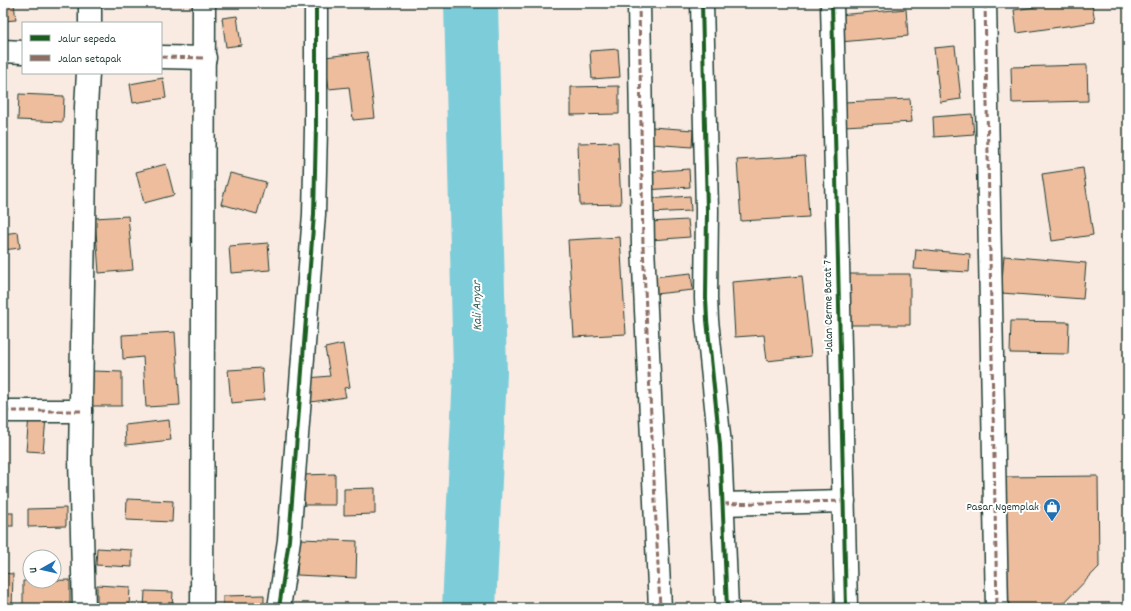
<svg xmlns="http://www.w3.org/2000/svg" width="1131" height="611" font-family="Dekko,sans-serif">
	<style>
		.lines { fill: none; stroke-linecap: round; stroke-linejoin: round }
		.river { stroke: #7dccd9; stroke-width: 54 }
		.building { fill: #edbd9d; stroke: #1f3d34 }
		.minor-casing { stroke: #1f3d34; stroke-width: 25 }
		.minor { stroke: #fff; stroke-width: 22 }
		.quiet { stroke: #8d6e63; stroke-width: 3; stroke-dasharray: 6 3; stroke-linecap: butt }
		.cycleway-casing { stroke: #fff; stroke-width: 6 }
		.cycleway { stroke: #1b5e20; stroke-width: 4 }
		.labels { text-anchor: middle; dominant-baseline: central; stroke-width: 4; stroke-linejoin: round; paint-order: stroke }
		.street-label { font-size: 12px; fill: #1f3d34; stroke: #fff }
		.poi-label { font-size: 12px; fill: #1f3d34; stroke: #fff; text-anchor: end }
		.water-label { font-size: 13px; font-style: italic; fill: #36615d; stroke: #fff }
	</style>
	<rect width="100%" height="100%" fill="#faebe2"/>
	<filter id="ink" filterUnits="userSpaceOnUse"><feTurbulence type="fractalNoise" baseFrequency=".025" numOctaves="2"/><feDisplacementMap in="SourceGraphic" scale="8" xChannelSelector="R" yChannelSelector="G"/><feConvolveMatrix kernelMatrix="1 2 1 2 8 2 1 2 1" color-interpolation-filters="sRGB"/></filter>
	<g filter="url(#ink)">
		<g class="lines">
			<polyline class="river" points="469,608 480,373 471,3"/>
		</g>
		<g class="building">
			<polygon points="3,3 14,3 16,20 3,21"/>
			<polygon points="1064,3 1092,3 1095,22 1017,33 1014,10"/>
			<polygon points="906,9 908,36 840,42 838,15"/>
			<polygon points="237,16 241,45 226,47 222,18"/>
			<polygon points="955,46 961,99 940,102 934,48"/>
			<polygon points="618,49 620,77 592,79 590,51"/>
			<polygon points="367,52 375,118 353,120 349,87 329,89 325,57"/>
			<polygon points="1087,65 1088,101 1012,103 1011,67"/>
			<polygon points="163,78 166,98 133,103 130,84"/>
			<polygon points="619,86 619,114 571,115 571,87"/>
			<polygon points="19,94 64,96 63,122 18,120"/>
			<polygon points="910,99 912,122 845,126 844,102"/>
			<polygon points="972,114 974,134 934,137 933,117"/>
			<polygon points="652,127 693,130 692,147 651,144"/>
			<polygon points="618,142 621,204 580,205 578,143"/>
			<polygon points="805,156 809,217 741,221 737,160"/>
			<polygon points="166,164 174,195 144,203 136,172"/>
			<polygon points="1083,168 1093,235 1052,241 1042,174"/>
			<polygon points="689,169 690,187 646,190 644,172"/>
			<polygon points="230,173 266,182 257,214 221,204"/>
			<polygon points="690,196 691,211 648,213 647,199"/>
			<polygon points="128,216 133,270 99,273 95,218"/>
			<polygon points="688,220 690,237 651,240 649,222"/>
			<polygon points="18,232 20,248 3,250 3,234"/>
			<polygon points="620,237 626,334 574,337 568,240"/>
			<polygon points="268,243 270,270 231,273 229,246"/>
			<polygon points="916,249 970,254 969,272 914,269"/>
			<polygon points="1004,256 1086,263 1083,299 1001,293"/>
			<polygon points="691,273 693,290 655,294 653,277"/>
			<polygon points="840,274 910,274 910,325 841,325"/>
			<polygon points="802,276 811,356 767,361 764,335 735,337 732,282"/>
			<polygon points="1011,321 1069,322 1068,354 1010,353"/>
			<polygon points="175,332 180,405 146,407 143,357 123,359 122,335"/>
			<polygon points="343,344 350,387 344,388 346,397 311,402 308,378 330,376 325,348"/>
			<polygon points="262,368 264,400 231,403 228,370"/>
			<polygon points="93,371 122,372 122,406 92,406"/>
			<polygon points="29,416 46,418 43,452 26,451"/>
			<polygon points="169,420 171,440 126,445 125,425"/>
			<polygon points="335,474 335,505 304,505 303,475"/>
			<polygon points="1098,476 1099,567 1059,608 1006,608 1004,477"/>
			<polygon points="375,488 375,514 344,515 344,489"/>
			<polygon points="127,499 173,501 172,522 126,520"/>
			<polygon points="66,508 66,526 28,527 28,509"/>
			<rect x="3" y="513" width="10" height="13"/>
			<polygon points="299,539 357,541 356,578 297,575"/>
			<polygon points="97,548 132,550 132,567 96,565"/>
			<polygon points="3,573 13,574 12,608 3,608"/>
			<polygon points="70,580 70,608 23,608 23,581"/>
			<polygon points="97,585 130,587 129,608 97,608"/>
			<polygon points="145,591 173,592 172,608 144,608"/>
			<polygon points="264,595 264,608 223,608 223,596"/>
			<polygon points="648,605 648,608 591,608 591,607"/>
			<polygon points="336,606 336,608 308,608 308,607"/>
		</g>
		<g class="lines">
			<defs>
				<g id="minor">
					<polyline points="639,3 643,246 660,608"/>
					<polyline points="702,3 707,210 706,298 707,320 720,445 727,608"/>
					<polyline points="832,3 846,608"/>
					<polyline points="985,3 997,608"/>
					<polyline points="90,23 90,3"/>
					<polyline points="3,51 23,52"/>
					<polyline points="161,57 205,58"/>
					<polyline points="3,411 81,411"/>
					<polyline points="723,504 844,501"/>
					<polyline points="84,608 80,459 86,107 88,73"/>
					<polyline points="202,608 204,3"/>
					<polyline points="279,608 289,540 314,214 316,128 316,3"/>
				</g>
			</defs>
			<use href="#minor" class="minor-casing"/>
			<use href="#minor" class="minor"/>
			<g class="quiet">
				<polyline points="639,3 643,246 660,608"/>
				<polyline points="985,3 997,608"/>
				<polyline points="161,57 205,58"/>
				<polyline points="3,411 81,411"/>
				<polyline points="723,504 844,501"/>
			</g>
			<defs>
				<g id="cycleway">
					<polyline points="702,3 707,210 706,298 707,320 720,445 727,608"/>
					<polyline points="832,3 846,608"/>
					<polyline points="279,608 289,540 314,214 316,128 316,3"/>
				</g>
			</defs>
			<use href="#cycleway" class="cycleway-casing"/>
			<use href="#cycleway" class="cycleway"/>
		</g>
	</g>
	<defs>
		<symbol id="shop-pin" viewBox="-11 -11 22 30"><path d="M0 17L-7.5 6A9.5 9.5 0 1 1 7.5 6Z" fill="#1f6fb2" stroke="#fff"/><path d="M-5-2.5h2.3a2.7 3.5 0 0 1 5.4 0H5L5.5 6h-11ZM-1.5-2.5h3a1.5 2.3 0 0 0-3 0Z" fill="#fff"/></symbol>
	</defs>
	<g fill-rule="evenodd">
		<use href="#shop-pin" x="1042" y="497" width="20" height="27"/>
	</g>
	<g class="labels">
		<g class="street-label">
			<text transform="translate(829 306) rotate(-91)">Jalan Cerme Barat 7</text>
		</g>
		<g class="poi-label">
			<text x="1039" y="507">Pasar Ngemplak</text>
		</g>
		<g class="water-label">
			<text transform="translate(478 306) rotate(-91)">Kali Anyar</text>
		</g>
	</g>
	<rect width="1131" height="611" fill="none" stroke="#fff" stroke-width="16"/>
	<rect x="8" y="8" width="1115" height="595" fill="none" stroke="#1f3d34" stroke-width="1.5" filter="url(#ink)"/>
	<rect x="22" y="22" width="140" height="52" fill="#ffffff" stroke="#a5b1ae"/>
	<rect x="30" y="35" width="20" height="6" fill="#1b5e20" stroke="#a5b1ae"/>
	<text x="58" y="42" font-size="12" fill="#1f3d34">Jalur sepeda</text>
	<rect x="30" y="55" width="20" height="6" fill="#8d6e63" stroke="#a5b1ae"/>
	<text x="58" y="62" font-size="12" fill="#1f3d34">Jalan setapak</text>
	<g transform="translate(42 569) rotate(262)"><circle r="19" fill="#ffffff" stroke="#a5b1ae"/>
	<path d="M0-3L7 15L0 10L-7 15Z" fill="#1f6fb2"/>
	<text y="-6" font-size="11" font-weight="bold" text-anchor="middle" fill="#1f3d34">U</text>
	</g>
</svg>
